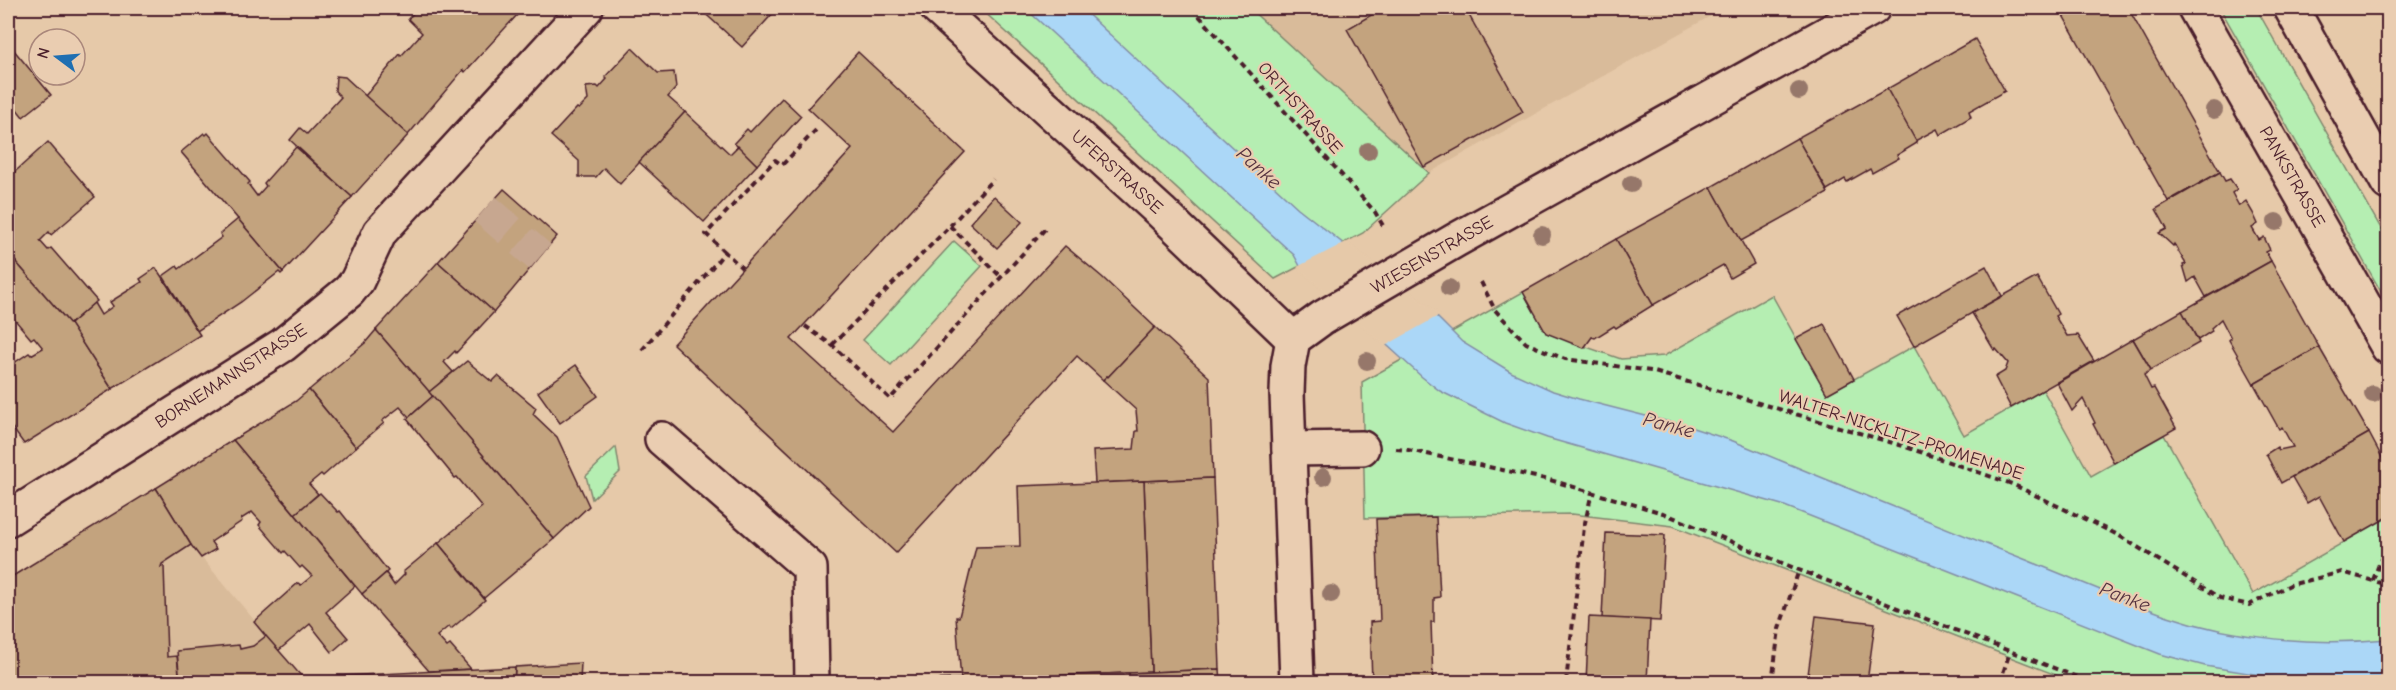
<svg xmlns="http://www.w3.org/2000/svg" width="2396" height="690" font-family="'Comic Neue',sans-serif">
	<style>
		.built { fill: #d9bb9a }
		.green { fill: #b5eeb2; stroke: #80866e; stroke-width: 1.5 }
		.water { fill: #abd7f7; stroke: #848da5; stroke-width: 1.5 }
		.pier { fill: #e6c9a9 }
		.building { fill: #c3a37e; stroke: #4a1f2b; stroke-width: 1.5 }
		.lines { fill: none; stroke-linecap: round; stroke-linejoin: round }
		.minor-tunnel { stroke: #c7a790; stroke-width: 33; stroke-dasharray: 33 16; stroke-linecap: butt }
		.minor-casing { stroke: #4a1f2b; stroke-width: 38 }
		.major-casing { stroke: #4a1f2b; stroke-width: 38 }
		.path { stroke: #4a1f2b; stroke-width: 4; stroke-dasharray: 6 4.5; stroke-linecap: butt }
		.minor { stroke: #eacdb1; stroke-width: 33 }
		.major { stroke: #eacdb1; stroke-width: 33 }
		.tree { fill: #96776b }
		.labels { text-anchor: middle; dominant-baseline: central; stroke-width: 4.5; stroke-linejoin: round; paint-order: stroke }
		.street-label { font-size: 18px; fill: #4a1f2b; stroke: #eacdb1 }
		.water-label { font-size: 20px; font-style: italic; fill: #54313f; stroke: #eacdb1 }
	</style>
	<rect width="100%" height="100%" fill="#e6c9a9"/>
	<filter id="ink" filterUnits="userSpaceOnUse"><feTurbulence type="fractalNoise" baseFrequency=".0167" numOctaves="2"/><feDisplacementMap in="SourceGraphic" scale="12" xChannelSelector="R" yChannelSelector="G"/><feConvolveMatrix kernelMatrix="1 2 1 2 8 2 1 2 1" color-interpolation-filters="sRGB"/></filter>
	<g filter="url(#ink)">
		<g class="built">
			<polygon points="1249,8 1725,8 1429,173"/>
			<polygon points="156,488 191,545 303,678 581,663 580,682 8,682 8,579"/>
		</g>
		<g class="green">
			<polygon points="980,8 1249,8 1429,173 1363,233 1275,279"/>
			<polygon points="2220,8 2256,8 2388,241 2388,304"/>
			<polygon points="954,241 982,266 891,365 863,340"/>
			<polygon points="1523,292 1546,333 1621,359 1664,356 1772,295 1827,394 1914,346 1964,435 2043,390 2091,476 2164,435 2253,594 2388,517 2388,682 2074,682 1673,526 1572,514 1365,518 1362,382"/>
			<polygon points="616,447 620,472 592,499 586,476"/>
		</g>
		<path class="water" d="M1025 8H1081L1298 208 1437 317 1462 342 1511 372 1553 391 1579 399 1693 428 1733 441C1830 481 1927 521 2024 559 2072 578 2120 599 2168 616 2238 640 2316 646 2388 639V682L2296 681 2205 666 2160 654 1782 505 1547 438 1505 423 1440 391 1422 377 1300 266 1294 255Z"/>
		<polygon class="pier" points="1346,242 1440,315 1385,346 1297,267"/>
		<g class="building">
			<polygon points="418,8 508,8 517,15 465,72 463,70 408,135 365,96 400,54 401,56 422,33 408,19"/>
			<polygon points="508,8 523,8 517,15"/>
			<polygon points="699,8 778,8 742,47"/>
			<polygon points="1379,8 1465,8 1523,112 1424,167 1347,29 1380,10"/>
			<polygon points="2064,8 2128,8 2220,172 2168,201 2060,10"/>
			<polygon points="1975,39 2005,91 1969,111 1971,117 1940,135 1937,129 1915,141 1887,89"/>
			<polygon points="8,43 51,95 23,117 8,98 10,95 8,93"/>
			<polygon points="632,48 658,73 674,72 676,88 668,97 685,112 620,184 604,168 596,177 579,177 579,161 551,136 577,108 579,109 588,100 586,87 597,86 599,88 607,79 605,77"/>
			<polygon points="858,52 965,152 791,339 893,432 1065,246 1102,277 1155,327 1108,377 1107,376 1103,380 1077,356 896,553 673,344 852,149 808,108"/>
			<polygon points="336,76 345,77 408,135 352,197 290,140 300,128 307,134 341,97 335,91"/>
			<polygon points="1887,89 1917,143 1897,155 1899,158 1872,173 1870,169 1847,182 1845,179 1827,190 1797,138"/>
			<polygon points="782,98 801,116 757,165 734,143 747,129 750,132"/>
			<polygon points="685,112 730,154 738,146 757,165 704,222 639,162"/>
			<polygon points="204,133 206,135 208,133 250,182 248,184 257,196 266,186 264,183 296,147 352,197 283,272 181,152"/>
			<polygon points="1797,138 1828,193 1741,241 1711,187"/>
			<polygon points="48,142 95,197 51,235 49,232 40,241 48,250 51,248 97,301 70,324 8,253 8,178"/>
			<polygon points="2220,172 2225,181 2230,179 2237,189 2232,193 2239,206 2246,201 2253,213 2258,224 2252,228 2259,240 2264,237 2270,250 2266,252 2271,261 2206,297 2195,277 2188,282 2183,265 2186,264 2174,244 2173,246 2159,233 2167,229 2156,209"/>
			<polygon points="1711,187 1754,264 1730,278 1723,265 1653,305 1616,239"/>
			<polygon points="504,189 557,236 494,312 438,262"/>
			<polygon points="994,196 1022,222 997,248 970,223"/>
			<polygon points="238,219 283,272 281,274 279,272 241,302 197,331 163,276 177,266 179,269 222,237 220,234"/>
			<polygon points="1616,239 1653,305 1616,328 1614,326 1595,338 1592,337 1584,348 1546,333 1523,292"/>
			<polygon points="8,253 71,325 112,389 24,444 8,422 8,367 29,353 31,355 43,348 34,337 31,339 10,314 13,312 8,305"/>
			<polygon points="2271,261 2319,347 2254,384 2229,340 2231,338 2221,319 2211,328 2212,331 2198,340 2182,311"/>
			<polygon points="438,262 494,312 456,353 455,351 444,362 453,372 429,392 376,330"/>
			<polygon points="1986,266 2002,296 1914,346 1897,316"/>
			<polygon points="156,268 200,335 112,389 70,324 94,303 101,315 113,306 110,302 142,282 140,279"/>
			<polygon points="2037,277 2058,314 2055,316 2067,336 2078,335 2094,361 2011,408 1995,377 2005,371 2008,363 1996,349 1994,350 1972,313"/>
			<polygon points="2182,311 2199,343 2151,370 2133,339"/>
			<polygon points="1824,324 1854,379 1827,394 1796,339"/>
			<polygon points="1155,327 1209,377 1213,478 1095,483 1093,451 1134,449 1136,431 1138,431 1136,410 1103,380 1107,376 1108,377"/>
			<polygon points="376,330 433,396 409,417 400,407 382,421 384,423 356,447 309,390 365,343"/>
			<polygon points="2133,339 2151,370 2144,375 2151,389 2154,388 2176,428 2114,463 2093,424 2095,423 2083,399 2072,411 2057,383"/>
			<polygon points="2319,347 2369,433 2281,483 2266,454 2277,447 2279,450 2293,447 2282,427 2279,429 2254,384"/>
			<polygon points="467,361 492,382 498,376 536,408 533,414 557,437 589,506 554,539 429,392"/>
			<polygon points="576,365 598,396 560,423 538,392"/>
			<polygon points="309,390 356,447 323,476 321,474 309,484 318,494 295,514 233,440 296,401"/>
			<polygon points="433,396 554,539 484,598 438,543 482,507 457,477 455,478 407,419"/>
			<polygon points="2369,433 2388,469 2388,517 2344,542 2319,496 2307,503 2292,477"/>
			<polygon points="233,440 355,586 326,612 348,638 332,652 310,624 278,651 254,622 298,583 301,585 312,576 302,566 300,568 285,551 283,553 259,525 261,522 252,512 241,519 242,521 211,542 216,549 201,558 191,545 156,488"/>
			<polygon points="1213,478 1220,669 1151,672 1144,481"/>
			<polygon points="1144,481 1151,672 961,680 956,617 959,617 976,547 1020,546 1018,486"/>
			<polygon points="156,488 191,545 162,564 161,567 164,566 167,657 177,656 180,682 8,682 8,579"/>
			<polygon points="320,493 338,512 340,511 388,571 362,594 295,514"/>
			<polygon points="1436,517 1440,597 1434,598 1434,622 1431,622 1433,682 1372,682 1370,622 1380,621 1376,519"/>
			<polygon points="1606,533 1665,535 1660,621 1602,618"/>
			<polygon points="438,543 485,600 451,629 449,626 437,636 447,647 450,645 471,669 429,671 362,594 386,573 394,585 405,574 403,572"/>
			<polygon points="1816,616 1875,623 1867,682 1807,682"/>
			<polygon points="1589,617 1650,620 1647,682 1586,682"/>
			<polygon points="266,636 303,678 249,682 180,682 177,651 239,645 240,649 253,646"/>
			<polygon points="581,663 580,682 514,682 515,667"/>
			<polygon points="515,667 514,682 249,682 303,678"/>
			<polygon points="1220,669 1221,682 1129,682 1129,673"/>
			<polygon points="1129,673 1129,682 926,682 926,680"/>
		</g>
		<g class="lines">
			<polyline class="minor-tunnel" points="485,209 540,257"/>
			<defs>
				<g id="minor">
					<polyline points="937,8 1161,212 1293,339"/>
					<polyline points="662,439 810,568 812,682"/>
					<polyline points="1289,449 1362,448"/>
					<polyline points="8,519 283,345 349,291 357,281 380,232 586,8"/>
					<polyline points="1297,682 1287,393 1288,366 1293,339 1322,318 1456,240 1873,8"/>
				</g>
				<g id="major">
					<polyline points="2195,8 2388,347"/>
					<polyline points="2291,8 2388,183"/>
				</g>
			</defs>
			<use href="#minor" class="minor-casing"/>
			<use href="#major" class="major-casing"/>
			<g class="path">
				<polyline points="1192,8 1375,212 1385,229"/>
				<polyline points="950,226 1001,277"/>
				<polyline points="725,252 706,234 775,160 782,165 817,129"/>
				<polyline points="1481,282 1495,310 1526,343 1565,359 1651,371 1715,390 1906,447 2012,484 2118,535 2220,598 2249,605 2290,585 2342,572 2388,585"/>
				<polyline points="805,326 832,345 890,399 1046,228"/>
				<polyline points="832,345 950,226 993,179"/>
				<polyline points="642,350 725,252 742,268"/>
				<polyline points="1396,449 1408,450 1550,480 1663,513 1799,570 2090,682"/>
				<polyline points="2373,580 2381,559 2388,547"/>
				<polyline points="1566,682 1584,527 1592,492"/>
				<polyline points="1772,682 1779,629 1799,570"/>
				<polyline points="2000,682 2010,652"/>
			</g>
			<use href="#minor" class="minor"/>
			<use href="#major" class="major"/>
		</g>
		<g class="tree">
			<circle cx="1799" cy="91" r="9"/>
			<circle cx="2214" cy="110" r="9"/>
			<circle cx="1368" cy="151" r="9"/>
			<circle cx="1631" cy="184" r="9"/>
			<circle cx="2276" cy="222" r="9"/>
			<circle cx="1542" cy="235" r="9"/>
			<circle cx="1449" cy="288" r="9"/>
			<circle cx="1367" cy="361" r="9"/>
			<circle cx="2373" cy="394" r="9"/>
			<circle cx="1323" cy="477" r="9"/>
			<circle cx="1331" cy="594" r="9"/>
		</g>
	</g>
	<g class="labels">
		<g class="street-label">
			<text transform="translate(1300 108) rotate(48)">ORTHSTRASSE</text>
			<text transform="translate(1117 172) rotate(42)">UFERSTRASSE</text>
			<text transform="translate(2292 177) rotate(60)">PANKSTRASSE</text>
			<text transform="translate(1432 255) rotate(-30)">WIESENSTRASSE</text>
			<text transform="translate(231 376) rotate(-33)">BORNEMANNSTRASSE</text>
			<text transform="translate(1901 435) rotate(18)">WALTER-NICKLITZ-PROMENADE</text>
		</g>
		<g class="water-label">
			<text transform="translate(1259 168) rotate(42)">Panke</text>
			<text transform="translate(1669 425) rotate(15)">Panke</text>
			<text transform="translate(2125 597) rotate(21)">Panke</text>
		</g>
	</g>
	<rect width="2396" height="690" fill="none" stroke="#eacdb1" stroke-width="30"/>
	<rect x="15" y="15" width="2366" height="660" fill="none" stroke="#4a1f2b" stroke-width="2" filter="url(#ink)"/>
	<g transform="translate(57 57) rotate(286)"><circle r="28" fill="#eacdb1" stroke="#aa877b" stroke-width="1.5"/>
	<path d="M0-4.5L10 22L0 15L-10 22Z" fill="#1f6fb2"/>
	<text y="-9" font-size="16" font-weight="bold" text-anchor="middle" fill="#4a1f2b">N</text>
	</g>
</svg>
